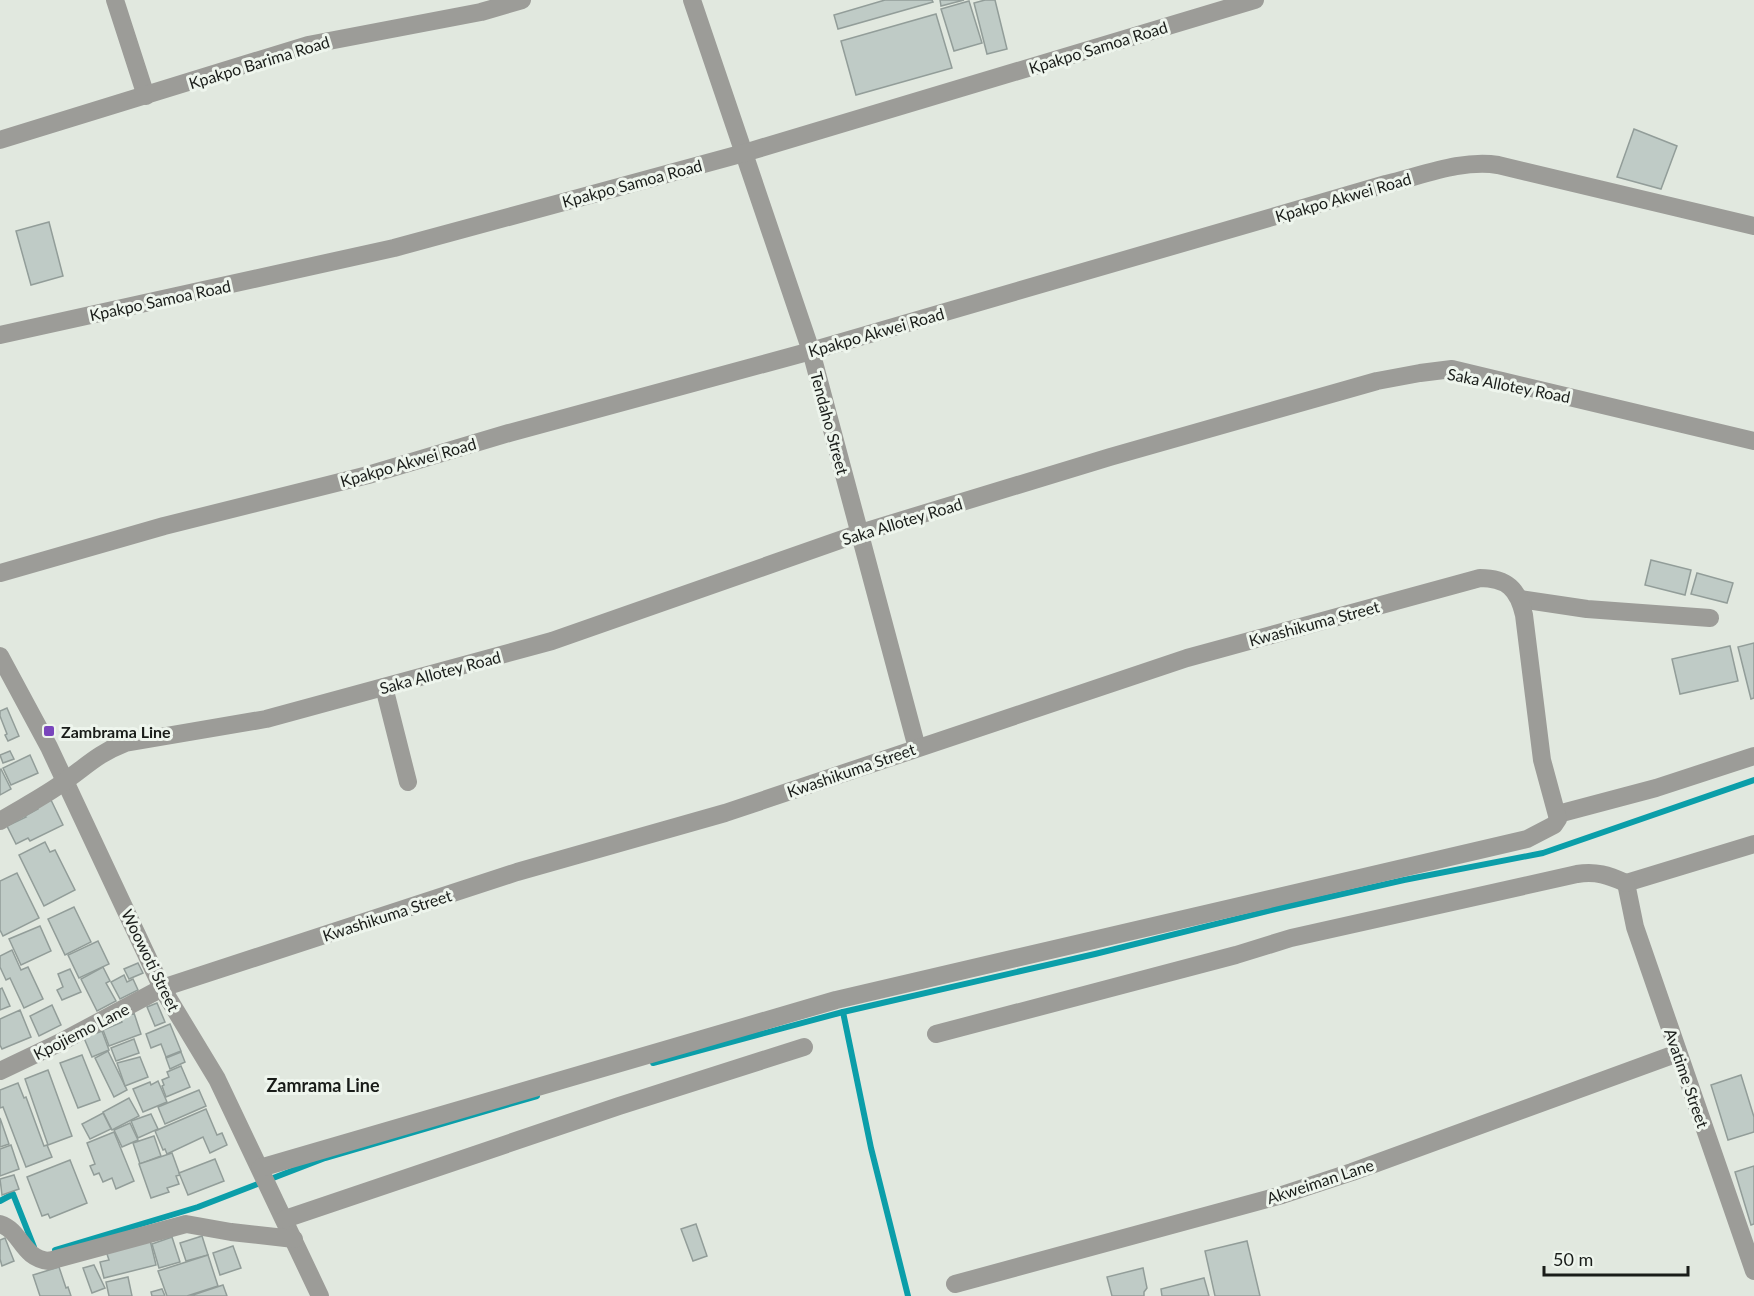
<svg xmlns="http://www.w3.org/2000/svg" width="1754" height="1296" font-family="Lato,sans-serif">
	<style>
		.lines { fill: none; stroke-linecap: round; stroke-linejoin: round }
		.stream { stroke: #0b9ea9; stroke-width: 6 }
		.building { fill: #bfcbc6; stroke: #929d99; stroke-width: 1.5 }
		.minor { stroke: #9c9c98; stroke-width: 18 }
		.poi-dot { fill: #7945bc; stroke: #eef5ed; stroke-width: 2 }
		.labels { text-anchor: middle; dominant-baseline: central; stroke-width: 6; stroke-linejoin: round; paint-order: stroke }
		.street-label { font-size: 16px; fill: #191c19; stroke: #eef5ed }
		.poi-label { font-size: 16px; font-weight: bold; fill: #191c19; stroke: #eef5ed; text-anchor: start }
		.neighbourhood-label { font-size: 18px; font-weight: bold; fill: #191c19; stroke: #eef5ed }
	</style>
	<rect width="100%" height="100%" fill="#e1e8df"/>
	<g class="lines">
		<g class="stream">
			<polyline points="843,1012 871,1148 908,1296"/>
			<polyline points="653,1063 843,1012 1095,954 1280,908 1404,880 1543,853 1754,780"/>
			<polyline points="0,1201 13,1194 34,1247"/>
			<polyline points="55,1250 198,1207 325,1158 537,1096"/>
		</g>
	</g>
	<g class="building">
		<polygon points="885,0 932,0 933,2 838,29 834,15"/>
		<polygon points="940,0 964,0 941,6"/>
		<polygon points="985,0 995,0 1007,49 987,54 974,3"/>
		<polygon points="969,1 982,43 954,51 941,9"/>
		<polygon points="936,14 952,68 856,95 841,41"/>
		<polygon points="1634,129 1677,146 1661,189 1617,177"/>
		<polygon points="49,222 63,276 31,285 16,231"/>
		<polygon points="1651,560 1691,570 1685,595 1645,585"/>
		<polygon points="1697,573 1733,583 1727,603 1691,594"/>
		<polygon points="1754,643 1754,698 1751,699 1738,647"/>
		<polygon points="1730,646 1738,681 1680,694 1672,659"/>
		<polygon points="7,708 19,736 8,741 5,735 7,734 0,716 0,711"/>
		<polygon points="10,751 14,759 3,763 0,755"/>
		<polygon points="30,755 38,773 11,785 3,768"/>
		<polygon points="1,769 11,789 0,795 0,770"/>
		<polygon points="51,800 63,825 30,841 28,838 16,844 7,826 26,817 25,816 38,809 37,807"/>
		<polygon points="45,842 50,852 55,850 75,890 44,906 19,855"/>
		<polygon points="17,873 39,918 3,936 0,930 0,881"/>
		<polygon points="74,907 91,942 65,955 48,919"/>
		<polygon points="40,926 51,951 21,965 9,939"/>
		<polygon points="98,941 109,964 79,978 68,955"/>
		<polygon points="12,950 21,970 28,967 43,999 24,1008 10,978 6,980 0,967 0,956"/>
		<polygon points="138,963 143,973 129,979 124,969"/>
		<polygon points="103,967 110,981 106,983 116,1001 97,1011 81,979"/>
		<polygon points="70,969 81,992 62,1000 57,990 63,987 58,974"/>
		<polygon points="124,975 127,982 133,979 138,990 120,999 111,982"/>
		<polygon points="2,988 10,1006 0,1010 0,989"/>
		<polygon points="157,1003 165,1022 155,1026 147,1007"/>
		<polygon points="52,1005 61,1025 39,1036 30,1016"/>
		<polygon points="20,1010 31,1037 2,1049 0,1045 0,1019"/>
		<polygon points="134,1013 141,1034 109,1046 103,1030 122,1022 121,1018"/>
		<polygon points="170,1024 181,1051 166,1057 161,1044 151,1048 146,1034"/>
		<polygon points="102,1031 109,1050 92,1057 84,1038"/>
		<polygon points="134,1039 139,1053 116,1061 111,1048"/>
		<polygon points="108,1051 127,1090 114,1097 95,1058"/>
		<polygon points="181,1052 185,1062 170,1069 166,1058"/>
		<polygon points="82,1055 100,1100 78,1108 60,1063"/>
		<polygon points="140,1057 148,1077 125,1086 117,1063"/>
		<polygon points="181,1066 190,1087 166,1097 162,1086 164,1085 162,1080 169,1077 167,1072"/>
		<polygon points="48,1070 72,1136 48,1145 25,1079"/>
		<polygon points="1741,1075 1754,1117 1754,1132 1728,1140 1711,1085"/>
		<polygon points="158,1081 167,1102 143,1112 133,1089 150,1082 151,1085"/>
		<polygon points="18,1083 24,1098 26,1097 44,1146 47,1145 52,1157 26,1167 3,1107 0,1108 0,1090"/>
		<polygon points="199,1090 206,1106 165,1124 158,1107"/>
		<polygon points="129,1098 139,1116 112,1130 103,1112"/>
		<polygon points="206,1109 217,1135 222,1133 227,1145 210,1153 203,1137 167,1154 165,1149 163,1150 155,1131"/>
		<polygon points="103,1113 111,1129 90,1139 82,1124"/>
		<polygon points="151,1114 158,1129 138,1138 131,1121"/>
		<polygon points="0,1118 9,1144 0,1147"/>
		<polygon points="130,1123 138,1140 122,1147 114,1130"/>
		<polygon points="114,1132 134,1181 116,1189 112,1178 103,1182 99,1173 94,1175 90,1166 95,1164 87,1143"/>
		<polygon points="154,1136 161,1156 140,1164 133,1143"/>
		<polygon points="11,1145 19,1169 0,1176 0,1149"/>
		<polygon points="172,1153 180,1175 176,1176 179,1184 167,1188 169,1192 151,1198 139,1164"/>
		<polygon points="215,1159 224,1181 188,1195 179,1173"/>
		<polygon points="70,1160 87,1203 50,1218 48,1214 42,1216 27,1177"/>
		<polygon points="1754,1166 1754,1224 1751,1225 1735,1172"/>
		<polygon points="14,1175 19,1189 2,1195 0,1179"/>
		<polygon points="696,1224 707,1256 693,1261 681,1229"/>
		<polygon points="202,1236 208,1255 186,1261 180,1243"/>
		<polygon points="172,1237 180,1262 159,1268 152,1244"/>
		<polygon points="5,1238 14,1261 2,1266 0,1259 0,1240"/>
		<polygon points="150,1240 156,1265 104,1278 100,1262 109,1260 106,1251"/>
		<polygon points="1247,1241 1260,1296 1215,1296 1205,1251"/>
		<polygon points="233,1246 241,1268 220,1275 213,1253"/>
		<polygon points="208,1255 218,1286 187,1296 167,1296 158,1271"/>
		<polygon points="94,1265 105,1288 92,1293 83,1268"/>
		<polygon points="59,1267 66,1288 68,1287 71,1296 40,1296 33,1275"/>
		<polygon points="1143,1268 1147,1288 1144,1292 1144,1296 1112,1296 1107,1277"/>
		<polygon points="128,1277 132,1296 109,1296 106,1282"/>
		<polygon points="1204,1278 1209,1296 1162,1296 1161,1289"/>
		<polygon points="223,1285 227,1296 190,1296"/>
		<polygon points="162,1289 165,1296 152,1296 151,1292"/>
	</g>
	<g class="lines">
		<g class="minor">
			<polyline points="115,0 146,96"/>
			<polyline points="692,0 811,351 917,748"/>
			<polyline points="0,140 308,45 481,12 522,0"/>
			<polyline points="0,335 394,248 744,153 1255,0"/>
			<path d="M0 573 164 526 368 475 509 433 811 351 1386 184C1421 176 1462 159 1498 165L1754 226"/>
			<polyline points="1520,599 1587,609 1710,618"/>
			<polyline points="0,656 49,747 162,988 217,1079 320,1296"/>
			<polyline points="384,687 408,782"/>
			<polyline points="1558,814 1656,788 1754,756"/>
			<path d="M0 821C21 808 45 796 65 781 88 765 97 754 125 743L266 719 552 641 860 533 1110 457 1377 381 1420 373 1452 369 1754 441"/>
			<polyline points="1626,883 1635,927 1754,1271"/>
			<polyline points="1626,883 1754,844"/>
			<path d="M936 1034 1236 955 1291 938 1577 874C1596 871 1608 875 1626 883"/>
			<path d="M0 1071 61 1042 162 988 517 872 725 813 1187 658 1480 578C1507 578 1518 589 1524 615L1542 760 1558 819 1554 825 1527 839 836 1000 260 1168"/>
			<polyline points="285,1219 619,1106 804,1047"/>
			<path d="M0 1224C22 1231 21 1258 49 1261L186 1224 231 1232 294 1239"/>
			<polyline points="955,1284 1282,1195 1352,1172 1678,1053"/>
		</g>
	</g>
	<rect class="poi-dot" x="43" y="725" width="12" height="12" rx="3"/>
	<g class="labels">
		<g class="street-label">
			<text transform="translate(1098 47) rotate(-17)">Kpakpo Samoa Road</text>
			<text transform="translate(259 62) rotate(-17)">Kpakpo Barima Road</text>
			<text transform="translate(632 183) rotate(-15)">Kpakpo Samoa Road</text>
			<text transform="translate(1343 197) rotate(-16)">Kpakpo Akwei Road</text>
			<text transform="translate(160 300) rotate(-12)">Kpakpo Samoa Road</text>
			<text transform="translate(876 332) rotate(-16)">Kpakpo Akwei Road</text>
			<text transform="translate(1509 385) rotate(11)">Saka Allotey Road</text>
			<text transform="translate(830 423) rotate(75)">Tendaho Street</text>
			<text transform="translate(408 462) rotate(-16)">Kpakpo Akwei Road</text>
			<text transform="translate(902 521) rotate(-17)">Saka Allotey Road</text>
			<text transform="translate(1314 623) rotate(-15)">Kwashikuma Street</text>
			<text transform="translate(440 672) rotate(-15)">Saka Allotey Road</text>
			<text transform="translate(851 770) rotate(-19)">Kwashikuma Street</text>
			<text transform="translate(387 915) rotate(-18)">Kwashikuma Street</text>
			<text transform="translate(151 960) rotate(64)">Woowoti Street</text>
			<text transform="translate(81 1031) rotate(-27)">Kpojiemo Lane</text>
			<text transform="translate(1687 1078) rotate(71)">Avatime Street</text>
			<text transform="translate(1320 1181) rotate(-18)">Akweiman Lane</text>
		</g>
		<g class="poi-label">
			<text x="61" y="731">Zambrama Line</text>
		</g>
		<g class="neighbourhood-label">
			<text x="323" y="1085">Zamrama Line</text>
		</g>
	</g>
	<path d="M1544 1266v9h144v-9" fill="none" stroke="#191c19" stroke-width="3"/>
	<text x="1553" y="1266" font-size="18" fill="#191c19" stroke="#eef5ed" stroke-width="4.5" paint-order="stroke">50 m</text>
</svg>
